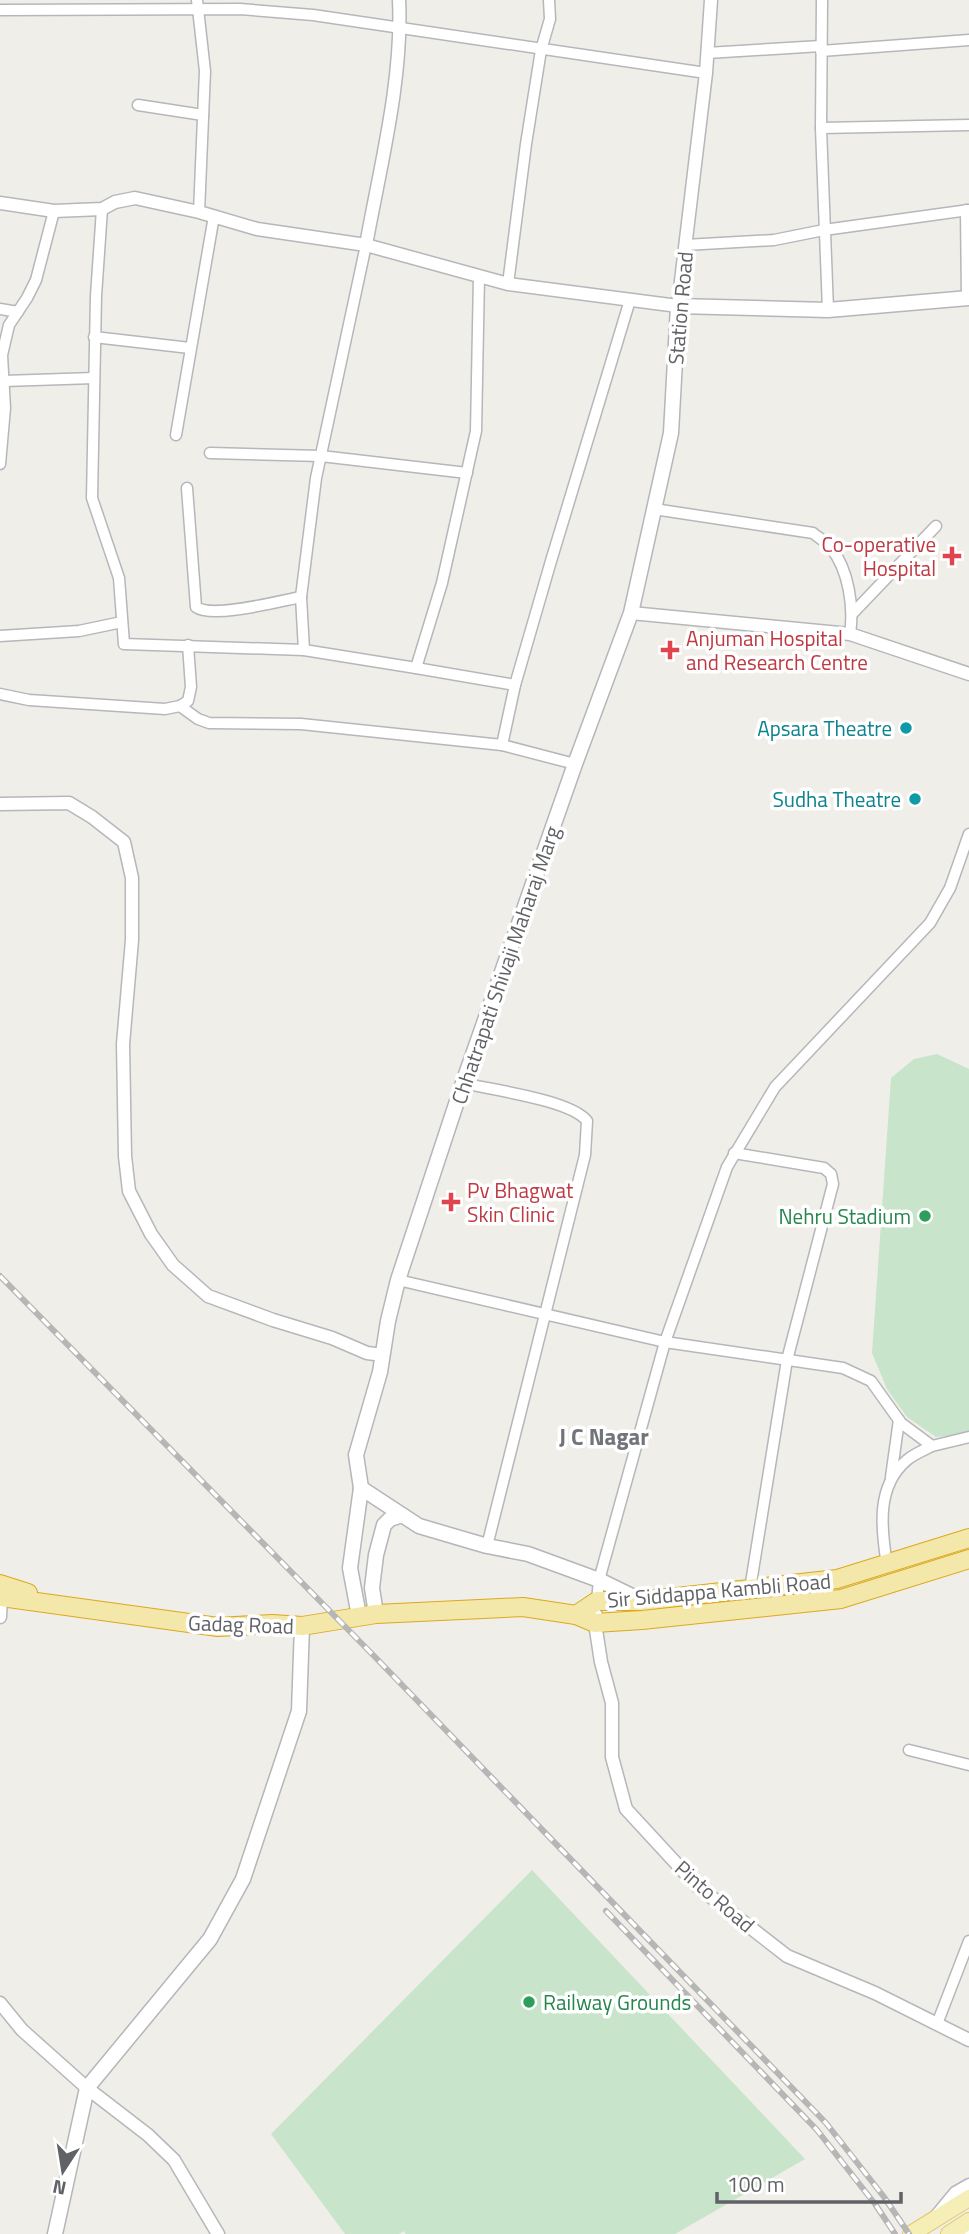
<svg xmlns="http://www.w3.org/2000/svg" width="969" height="2234" font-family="'Titillium Web',sans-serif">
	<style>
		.green { fill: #c8e4ca }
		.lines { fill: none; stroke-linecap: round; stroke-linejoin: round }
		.minor-casing { stroke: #b5b7bb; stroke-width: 13 }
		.tertiary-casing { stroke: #b5b7bb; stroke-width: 15 }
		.secondary-casing { stroke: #b4b6bb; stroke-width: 17 }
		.primary-casing { stroke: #e1c770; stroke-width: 18 }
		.trunk-casing { stroke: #dba91d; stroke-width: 20 }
		.minor { stroke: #fff; stroke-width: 10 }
		.tertiary { stroke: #fff; stroke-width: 12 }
		.secondary { stroke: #fff; stroke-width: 14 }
		.primary { stroke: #f6eeb7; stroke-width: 16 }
		.trunk { stroke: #f4e7aa; stroke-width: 18 }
		.rail-casing { stroke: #b6b6b7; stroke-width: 6 }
		.rail { stroke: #fff; stroke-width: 3.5; stroke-dasharray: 10; stroke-linecap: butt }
		.health-dot { fill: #e0444e; stroke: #fff; stroke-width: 2.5 }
		.culture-dot { fill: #0f9aa8; stroke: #fff; stroke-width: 2.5 }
		.leisure-dot { fill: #2e9e5b; stroke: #fff; stroke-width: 2.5 }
		.labels { text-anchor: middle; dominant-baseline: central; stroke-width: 7; stroke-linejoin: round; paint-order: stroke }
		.street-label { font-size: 21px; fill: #606266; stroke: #fff }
		.health-label { font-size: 21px; fill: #be3a42; stroke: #fff; text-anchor: start }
		.culture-label { font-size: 21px; fill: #0d838f; stroke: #fff; text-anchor: end }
		.leisure-label { font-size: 21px; fill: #27864d; stroke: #fff; text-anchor: end }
		.neighbourhood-label { font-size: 23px; font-weight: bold; fill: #717478; stroke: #fff }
	</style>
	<rect width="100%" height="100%" fill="#f0eee8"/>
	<g class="green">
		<polygon points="937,1054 969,1069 969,1434 936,1437 907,1417 887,1389 872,1353 891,1078 914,1059"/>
		<polygon points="532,1870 805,2159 675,2234 406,2234 404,2231 399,2234 345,2234 271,2134"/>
	</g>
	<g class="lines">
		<defs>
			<g id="minor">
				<polyline points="197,0 205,71 199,212"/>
				<polyline points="822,0 821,128 828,310"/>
				<polyline points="0,10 240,9 313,15 706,73"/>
				<polyline points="821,51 969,40"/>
				<polyline points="707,53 821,46"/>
				<polyline points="138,105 203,115"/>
				<polyline points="821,128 969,125"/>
				<polyline points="102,209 96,296 92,498 119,578 124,644 304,650 416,668 442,583 476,431 479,276"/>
				<polyline points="966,210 967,298"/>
				<polyline points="685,245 774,240 824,230 969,210"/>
				<polyline points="508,284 526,144 541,50 550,19 549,0"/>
				<polyline points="0,309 18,312"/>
				<polyline points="94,337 190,348"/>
				<polyline points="4,381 94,378"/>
				<polyline points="176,435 214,216"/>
				<polyline points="210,453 321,456 467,473"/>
				<polyline points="0,464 5,408 2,355 9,325 27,298 36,280 54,211"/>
				<path d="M187 488 196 607C212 619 280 601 301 597"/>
				<path d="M654 509 813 533C819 538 826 542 831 548 849 570 854 608 850 634"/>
				<polyline points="853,613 936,526"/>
				<polyline points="0,636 79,631 122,622"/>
				<polyline points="304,650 301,597 316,478 366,245"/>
				<polyline points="416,668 515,685"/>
				<polyline points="0,694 29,700 165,709 180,706 188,701 191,687 188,645"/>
				<polyline points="180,706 198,719 209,723 301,724 502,745 575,764"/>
				<polyline points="502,745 515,685 551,561 630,300"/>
				<path d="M463 1083C492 1090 571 1100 587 1121L585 1155 487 1546"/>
				<polyline points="734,1153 824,1168 831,1174 833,1184 787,1360 750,1589"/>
				<polyline points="398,1280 665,1342 843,1368 871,1381 901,1423 932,1446 969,1437"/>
				<polyline points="891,1477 899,1420"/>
				<path d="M887 1565C881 1528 876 1486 907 1460 914 1454 924 1450 932 1446"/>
				<polyline points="597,1601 599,1580 665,1342 727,1167 775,1087 930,923 950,888 969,834"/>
				<polyline points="909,1750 969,1765"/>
				<polyline points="937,2024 969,1941"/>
				<polyline points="936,2215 955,2192 969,2184"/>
				<polyline points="964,2234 969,2231"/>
			</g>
			<g id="tertiary">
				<polyline points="0,203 54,211 102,209 115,202 135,198 199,212 257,229 366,245 508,284 678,306 706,73 711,0"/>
				<path d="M366 245C380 167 403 79 399 0"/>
				<polyline points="631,613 850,634 969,674"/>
				<polyline points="0,804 69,803 92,817 124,842 132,878 132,940 123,1044 125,1156 129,1191 151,1234 173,1265 208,1296 273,1320 332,1338 367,1353 383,1355"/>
				<polyline points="596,1615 595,1623 601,1662 612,1703 612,1757 626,1809 697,1886 787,1956 875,1993 969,2040"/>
				<polyline points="0,1617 1,1597"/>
				<polyline points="0,2003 22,2030 87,2088 148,2135 174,2160 218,2234"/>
			</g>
			<g id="secondary">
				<polyline points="361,1488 419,1526 487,1546 528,1554 599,1580 640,1600"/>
				<polyline points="376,1614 372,1588 376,1555 384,1525 390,1519 402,1515"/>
				<polyline points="359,1616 350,1568 361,1488 356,1455 380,1372 388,1321 398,1280 463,1083 575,764 631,613 671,433 678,306 828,310 969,298"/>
				<polyline points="55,2234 87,2088 210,1939 243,1879 299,1711 302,1626"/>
			</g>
			<g id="primary">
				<polyline points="911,2234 969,2198"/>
				<polyline points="949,2234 969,2221"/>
			</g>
			<g id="trunk">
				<polyline points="0,1584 28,1593"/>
				<polyline points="0,1597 218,1627 272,1624 302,1626 376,1614 523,1607 576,1615 595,1623 642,1620 841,1599 969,1559"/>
				<polyline points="576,1615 597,1601 641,1601 837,1579 969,1538"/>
			</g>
		</defs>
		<use href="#minor" class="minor-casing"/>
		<use href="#tertiary" class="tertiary-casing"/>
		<use href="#secondary" class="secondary-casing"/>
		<use href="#primary" class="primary-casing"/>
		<use href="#trunk" class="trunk-casing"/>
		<use href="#minor" class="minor"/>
		<use href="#tertiary" class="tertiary"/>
		<use href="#secondary" class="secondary"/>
		<use href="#primary" class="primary"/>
		<use href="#trunk" class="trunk"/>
		<defs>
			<g id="rail">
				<polyline points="0,1276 375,1657 826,2123 884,2197 909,2234"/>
				<polyline points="606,1911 817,2130 875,2204 895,2234"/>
			</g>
		</defs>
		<use href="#rail" class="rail-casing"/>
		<use href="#rail" class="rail"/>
	</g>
	<g class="health-dot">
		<path d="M948.5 545.5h7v7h7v7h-7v7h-7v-7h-7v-7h7z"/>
		<path d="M666.5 639.5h7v7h7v7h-7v7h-7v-7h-7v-7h7z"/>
		<path d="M447.5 1191.5h7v7h7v7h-7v7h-7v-7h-7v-7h7z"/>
	</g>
	<g class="culture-dot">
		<circle cx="906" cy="728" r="7"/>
		<circle cx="915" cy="799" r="7"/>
	</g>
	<g class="leisure-dot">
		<circle cx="925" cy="1216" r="7"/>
		<circle cx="529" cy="2002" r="7"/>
	</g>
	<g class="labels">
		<g class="street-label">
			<text transform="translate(680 308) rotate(-85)">Station Road</text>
			<text transform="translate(505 965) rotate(-71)">Chhatrapati Shivaji Maharaj Marg</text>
			<text transform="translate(719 1590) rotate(-5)">Sir Siddappa Kambli Road</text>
			<text transform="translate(241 1624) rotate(2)">Gadag Road</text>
			<text transform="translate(715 1896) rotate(41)">Pinto Road</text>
		</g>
		<g class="health-label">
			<text x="936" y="544" text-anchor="end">Co-operative<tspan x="936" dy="24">Hospital</tspan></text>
			<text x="686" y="638">Anjuman Hospital<tspan x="686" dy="24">and Research Centre</tspan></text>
			<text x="467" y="1190">Pv Bhagwat<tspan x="467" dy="24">Skin Clinic</tspan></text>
		</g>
		<g class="culture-label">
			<text x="892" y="728">Apsara Theatre</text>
			<text x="901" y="799">Sudha Theatre</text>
		</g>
		<g class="leisure-label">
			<text x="911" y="1216">Nehru Stadium</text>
			<text x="543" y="2002" text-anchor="start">Railway Grounds</text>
		</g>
		<g class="neighbourhood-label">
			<text x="604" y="1436">J C Nagar</text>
		</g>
	</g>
	<g transform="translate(63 2171) rotate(192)" stroke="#ffffff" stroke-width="5" paint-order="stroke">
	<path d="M0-5L12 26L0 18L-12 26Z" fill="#606266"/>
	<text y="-10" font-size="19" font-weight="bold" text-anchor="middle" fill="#606266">N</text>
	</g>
	<path d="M717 2192v10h184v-10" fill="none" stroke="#606266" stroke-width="3.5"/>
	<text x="727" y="2192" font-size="21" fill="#606266" stroke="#ffffff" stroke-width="5" paint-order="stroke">100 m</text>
</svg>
